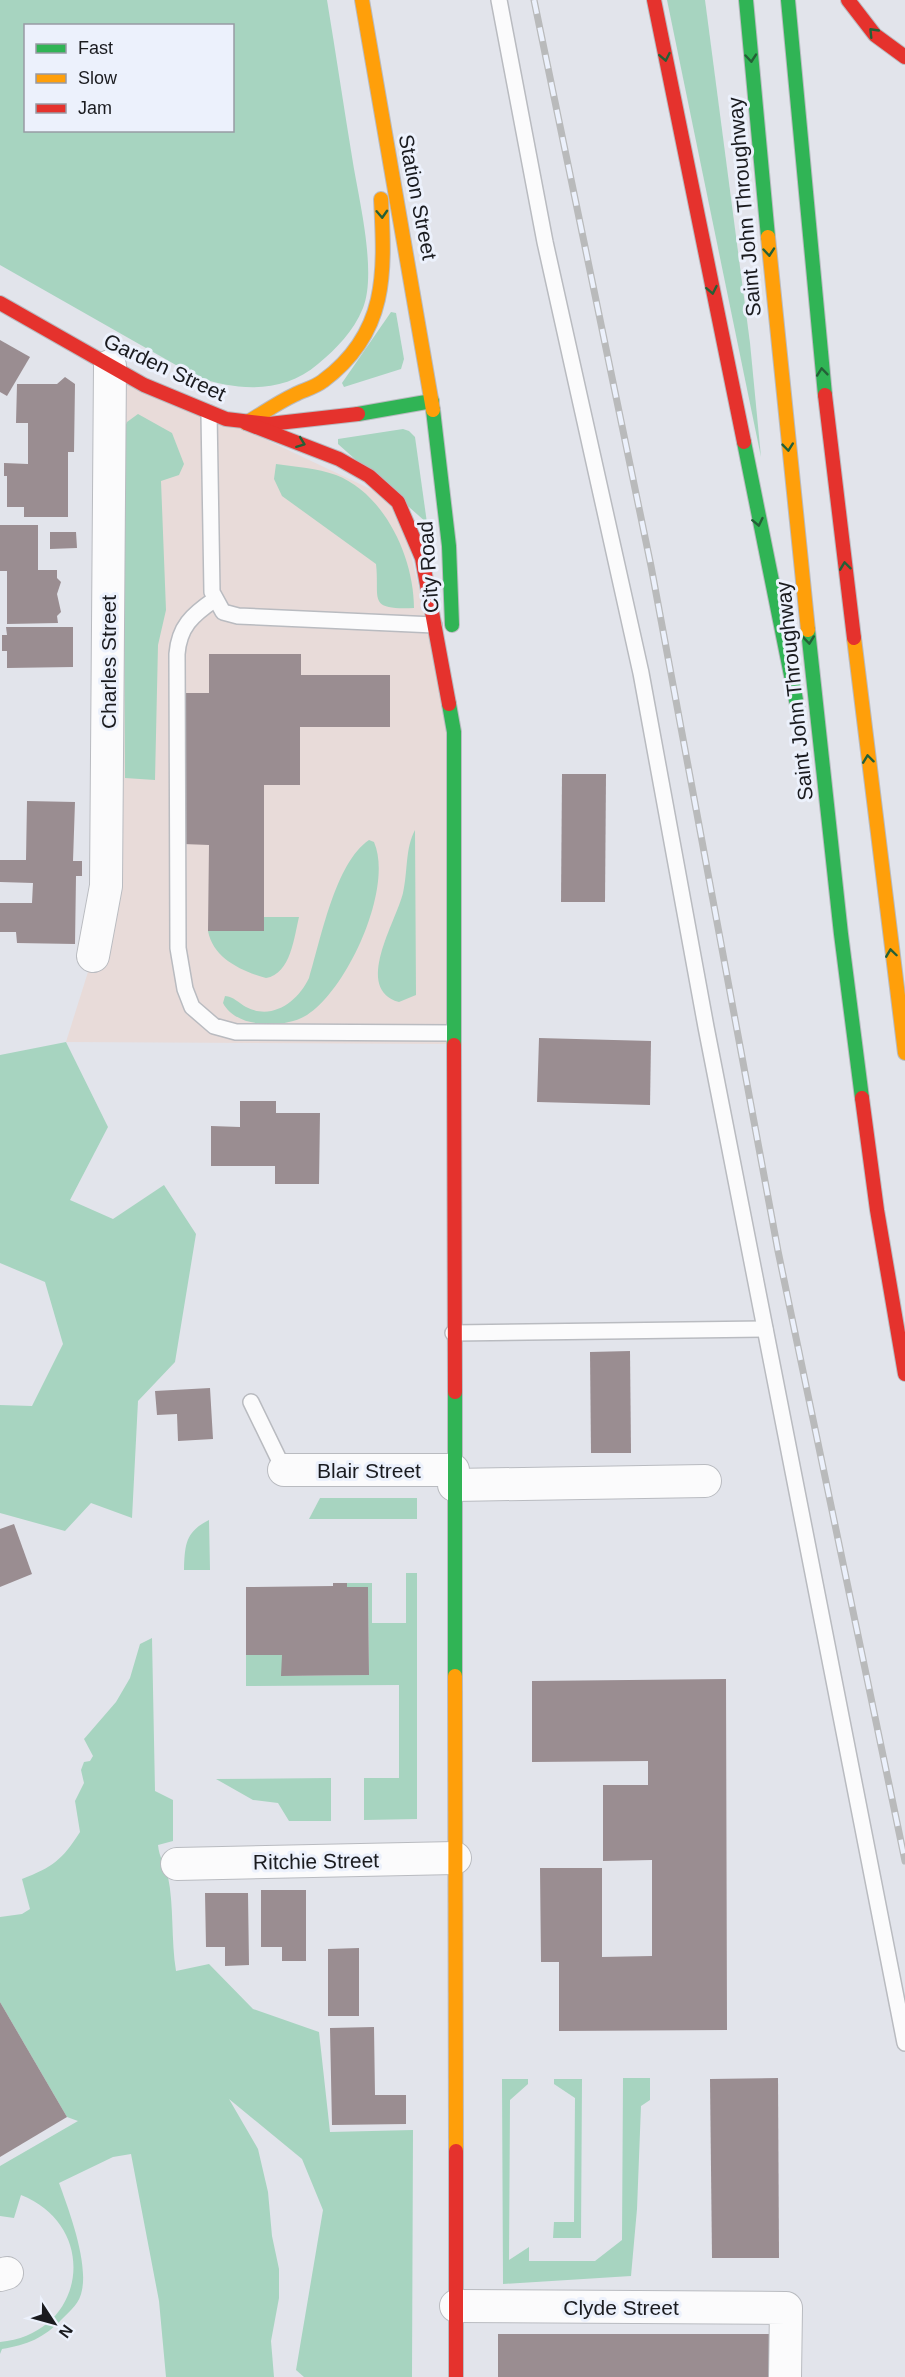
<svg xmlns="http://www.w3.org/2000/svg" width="905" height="2377" font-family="Helvetica,sans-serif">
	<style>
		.commercial { fill: #e8dbd9 }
		.green { fill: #a7d4c0; fill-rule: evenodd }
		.building { fill: #9a8d91 }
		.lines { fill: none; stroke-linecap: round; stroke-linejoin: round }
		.lane-casing { stroke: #b9bbc0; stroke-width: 18 }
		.street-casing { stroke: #b9bbc0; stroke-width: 34 }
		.fast-casing { stroke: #b9bbc0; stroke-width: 16 }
		.slow-casing { stroke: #b9bbc0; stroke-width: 16 }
		.jam-casing { stroke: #b9bbc0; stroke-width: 16 }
		.lane { stroke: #fbfbfc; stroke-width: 15 }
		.street { stroke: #fbfbfc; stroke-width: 32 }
		.fast { stroke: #30b455; stroke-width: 14 }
		.slow { stroke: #ff9f0a; stroke-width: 14 }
		.jam { stroke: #e5322d; stroke-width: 14 }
		.rail-casing { stroke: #b9babb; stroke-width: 7 }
		.rail { stroke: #ecf1fc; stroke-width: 4.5; stroke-dasharray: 14; stroke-linecap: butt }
		.oneway { stroke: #246037 }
		.labels { text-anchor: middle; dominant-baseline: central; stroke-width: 6; stroke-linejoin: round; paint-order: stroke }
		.street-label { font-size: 21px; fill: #1a1b1f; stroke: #ecf1fc }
	</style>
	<rect width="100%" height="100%" fill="#e2e4eb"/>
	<polygon class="commercial" points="110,366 398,502 454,732 453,1044 66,1042 93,956"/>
	<g class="green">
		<path d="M0 0H327C336 54 344 109 353 163 359 200 377 273 363 308 353 332 337 348 318 364 283 394 238 391 197 377L0 265ZM26 26H232V130H26Z"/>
		<polygon points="667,0 705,0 750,343 761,457"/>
		<polygon points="391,312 396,313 404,359 401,369 344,387 342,383"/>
		<polygon points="138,414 172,433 184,464 179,475 161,481 166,610 158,645 155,780 125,778 123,431 127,422"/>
		<polygon points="403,429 409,431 415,437 427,523 338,444 338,439"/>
		<path d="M276 464C296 467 317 468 336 475 385 494 414 558 414 608 366 610 380 599 376 564L282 496 274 479Z"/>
		<path d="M415 830 416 995 399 1002C353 989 396 922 403 893 408 871 405 849 415 830Z"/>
		<path d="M369 840 374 842C394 888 347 990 307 1015 292 1024 275 1025 257 1023 244 1022 229 1015 223 1003L225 996C234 997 239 1003 246 1007 273 1021 298 1001 309 978 321 939 335 863 369 840Z"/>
		<path d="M264 917H299C294 937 291 974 266 978 241 971 213 958 208 931H263Z"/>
		<polygon points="66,1042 108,1127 70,1200 113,1219 164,1185 196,1234 175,1362 138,1401 132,1518 91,1503 65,1531 0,1513 0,1405 32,1406 63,1344 45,1282 0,1263 0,1055"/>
		<polygon points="320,1498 417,1498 417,1519 309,1519"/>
		<path d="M209 1520 210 1570H184C185 1545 185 1532 209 1520Z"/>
		<polygon points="406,1573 417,1573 417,1819 364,1820 364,1778 399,1778 399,1685 246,1686 246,1655 282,1655 282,1676 369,1675 368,1587 347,1587 347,1583 372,1583 372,1623 406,1623"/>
		<path d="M152 1638 155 1791 173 1800V1841L158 1845C159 1857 165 1865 168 1877 174 1905 171 1940 176 1971L209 1964 253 2009 319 2032 330 2132 413 2130 412 2377H304L296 2370 323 2210 302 2159 229 2099 258 2149 268 2192 272 2236 279 2269V2298L271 2341 274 2377H166L159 2301 131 2154 113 2157 59 2183C69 2210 88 2261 82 2290 80 2303 71 2310 62 2319 44 2338 27 2345 2 2349L0 2354V2342C86 2334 101 2227 21 2195L14 2218 0 2216V2166L78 2121 67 2117 0 2002V1917L22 1914 30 1909 22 1879C53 1867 62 1860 80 1832L75 1801 84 1783 81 1770 84 1762 90 1761 93 1756 84 1739 116 1702 130 1678 140 1644Z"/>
		<polygon points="331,1778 331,1821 289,1821 278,1803 253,1800 216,1779"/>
		<polygon points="623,2078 650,2078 650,2100 641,2106 637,2209 631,2276 503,2284 502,2079 528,2079 528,2084 510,2100 509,2260 529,2247 529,2261 595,2261 622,2240"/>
		<polygon points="554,2079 582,2079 581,2238 553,2238 554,2222 574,2222 575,2098 554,2084"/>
	</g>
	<g class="building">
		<polygon points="0,340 30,357 7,396 0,392"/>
		<polygon points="65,377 75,384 74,452 68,452 68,517 24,517 24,507 7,507 7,476 4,476 4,463 28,464 28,423 16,423 17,384 57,384"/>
		<polygon points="0,525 38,525 38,570 57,570 57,578 61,582 57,594 61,612 57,616 58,623 7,624 7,571 0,571"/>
		<polygon points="50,532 76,532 77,548 50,549"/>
		<polygon points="6,627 73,627 73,667 7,668 7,651 2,651 2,635 7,635"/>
		<polygon points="209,654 301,654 301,675 390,675 390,727 300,727 300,785 264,785 264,931 208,931 209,845 183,844 184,693 209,693"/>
		<polygon points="562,774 606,774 605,902 561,902"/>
		<polygon points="27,801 75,802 73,861 82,861 82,876 76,876 75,944 17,943 16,932 0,932 0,903 32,903 33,883 0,882 0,860 26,860"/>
		<polygon points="539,1038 651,1041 650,1105 537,1102"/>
		<polygon points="240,1101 276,1101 276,1113 320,1113 319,1184 275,1184 275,1166 211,1166 211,1126 240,1127"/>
		<polygon points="630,1351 631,1453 591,1453 590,1352"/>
		<polygon points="210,1388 213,1439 178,1441 177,1414 157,1415 155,1391"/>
		<polygon points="14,1524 32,1574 0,1587 0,1529"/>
		<polygon points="333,1583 347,1583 347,1587 368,1587 369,1675 281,1676 282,1655 246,1655 246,1587 333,1586"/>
		<polygon points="726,1679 727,2030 559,2031 559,1962 541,1962 540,1868 602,1868 602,1957 652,1956 652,1860 603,1861 603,1785 648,1785 648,1761 532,1762 532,1681"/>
		<polygon points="261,1890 306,1890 306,1961 282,1961 282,1947 261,1947"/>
		<polygon points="205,1893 248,1893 249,1965 225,1966 225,1947 206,1947"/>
		<polygon points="359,1948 359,2016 328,2016 328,1949"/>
		<polygon points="0,2002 67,2117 0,2157"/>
		<polygon points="374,2027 375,2095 406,2095 406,2124 332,2125 330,2028"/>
		<polygon points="778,2078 779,2258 712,2258 710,2079"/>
		<rect x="498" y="2334" width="276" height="43"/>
	</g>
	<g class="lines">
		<defs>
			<g id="lane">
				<polyline points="499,0 545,242 641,673 706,1027 905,2043"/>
				<polyline points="209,413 212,592 223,612 238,616 434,625"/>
				<path d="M214 600C192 615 179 627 177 654L178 948 185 989 192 1007 214 1026 236 1032 453 1033"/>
				<polyline points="453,1333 765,1329"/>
				<polyline points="251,1402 284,1470"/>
			</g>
			<g id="street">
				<polyline points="93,956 106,886 110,366"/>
				<polyline points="284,1470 453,1470"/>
				<polyline points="454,1485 705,1481"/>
				<polyline points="177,1864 455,1858"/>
				<polyline points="0,2275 7,2273"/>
				<polyline points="456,2306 786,2308 785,2377"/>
			</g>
			<g id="fast">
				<polyline points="746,0 768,237"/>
				<polyline points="788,0 825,395"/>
				<polyline points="433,410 449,546 452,625"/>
				<polyline points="358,414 432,401"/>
				<polyline points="744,442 798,710"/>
				<polyline points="808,630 841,934 862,1098"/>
				<polyline points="449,704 454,732 454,1045"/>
				<polyline points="455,1392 455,1676"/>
			</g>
			<g id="slow">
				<polyline points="362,0 433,410"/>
				<polyline points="768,237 808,630"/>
				<path d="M246 423C262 414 277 403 294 395 303 390 314 388 323 381 388 333 385 273 381 199"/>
				<polyline points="854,638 905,1053"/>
				<polyline points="455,1676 456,2151"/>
			</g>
			<g id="jam">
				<polyline points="654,0 744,442"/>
				<polyline points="848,0 875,35 905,57"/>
				<polyline points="0,303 144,385 226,419 269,424 358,414"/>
				<polyline points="825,395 854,638"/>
				<polyline points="246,423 339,459 369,476 398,502 422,558 449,704"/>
				<polyline points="454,1045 455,1392"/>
				<polyline points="862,1098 877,1210 905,1374"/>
				<polyline points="456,2151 456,2377"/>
			</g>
		</defs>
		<use href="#lane" class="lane-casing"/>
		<use href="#street" class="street-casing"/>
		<use href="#fast" class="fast-casing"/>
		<use href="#slow" class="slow-casing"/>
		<use href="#jam" class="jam-casing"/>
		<use href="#lane" class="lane"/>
		<use href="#street" class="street"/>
		<use href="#fast" class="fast"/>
		<use href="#slow" class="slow"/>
		<use href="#jam" class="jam"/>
		<defs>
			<polyline id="rail" points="534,0 651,566 778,1251 905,1861"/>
		</defs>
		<use href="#rail" class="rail-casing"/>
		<use href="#rail" class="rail"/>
	</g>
	<defs><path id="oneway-chevron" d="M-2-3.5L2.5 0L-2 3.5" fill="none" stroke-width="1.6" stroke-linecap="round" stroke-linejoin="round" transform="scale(1.5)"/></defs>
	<g class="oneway">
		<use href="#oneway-chevron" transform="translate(873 32) rotate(-134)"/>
		<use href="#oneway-chevron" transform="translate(665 57) rotate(79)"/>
		<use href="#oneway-chevron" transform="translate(751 58) rotate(85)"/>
		<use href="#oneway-chevron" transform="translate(382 214) rotate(87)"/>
		<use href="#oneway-chevron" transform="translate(769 252) rotate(85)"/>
		<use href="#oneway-chevron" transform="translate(712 290) rotate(79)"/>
		<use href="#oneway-chevron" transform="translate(822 372) rotate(-96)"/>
		<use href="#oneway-chevron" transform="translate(301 443) rotate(21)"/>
		<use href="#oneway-chevron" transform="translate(788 447) rotate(84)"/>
		<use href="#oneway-chevron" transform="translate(758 522) rotate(78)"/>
		<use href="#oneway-chevron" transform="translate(845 566) rotate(-97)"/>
		<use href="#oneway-chevron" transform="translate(809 640) rotate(84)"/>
		<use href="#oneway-chevron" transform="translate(868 759) rotate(-97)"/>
		<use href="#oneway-chevron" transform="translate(891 953) rotate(-98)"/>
	</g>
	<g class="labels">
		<g class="street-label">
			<text transform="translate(418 197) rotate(79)">Station Street</text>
			<text transform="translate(744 207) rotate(-95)">Saint John Throughway</text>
			<text transform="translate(165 367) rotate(25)">Garden Street</text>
			<text transform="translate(428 567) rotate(-94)">City Road</text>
			<text transform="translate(108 662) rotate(-90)">Charles Street</text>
			<text transform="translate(794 691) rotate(-96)">Saint John Throughway</text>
			<text x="369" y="1470">Blair Street</text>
			<text transform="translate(316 1861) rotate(-1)">Ritchie Street</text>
			<text x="621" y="2307">Clyde Street</text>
		</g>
	</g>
	<rect x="24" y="24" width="210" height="108" fill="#ecf1fc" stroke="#989ba4" stroke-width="1.5"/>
	<rect x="36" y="44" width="30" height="9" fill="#30b455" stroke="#989ba4" stroke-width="1.5"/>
	<text x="78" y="54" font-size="18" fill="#1a1b1f">Fast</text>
	<rect x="36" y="74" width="30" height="9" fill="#ff9f0a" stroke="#989ba4" stroke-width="1.5"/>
	<text x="78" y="84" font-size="18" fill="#1a1b1f">Slow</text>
	<rect x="36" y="104" width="30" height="9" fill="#e5322d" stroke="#989ba4" stroke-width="1.5"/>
	<text x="78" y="114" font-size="18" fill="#1a1b1f">Jam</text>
	<g transform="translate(54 2323) rotate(126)" stroke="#ecf1fc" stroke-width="4.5" paint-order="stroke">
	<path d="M0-4.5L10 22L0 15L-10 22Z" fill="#1a1b1f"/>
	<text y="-9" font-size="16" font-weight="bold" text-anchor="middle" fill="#1a1b1f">N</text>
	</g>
</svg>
